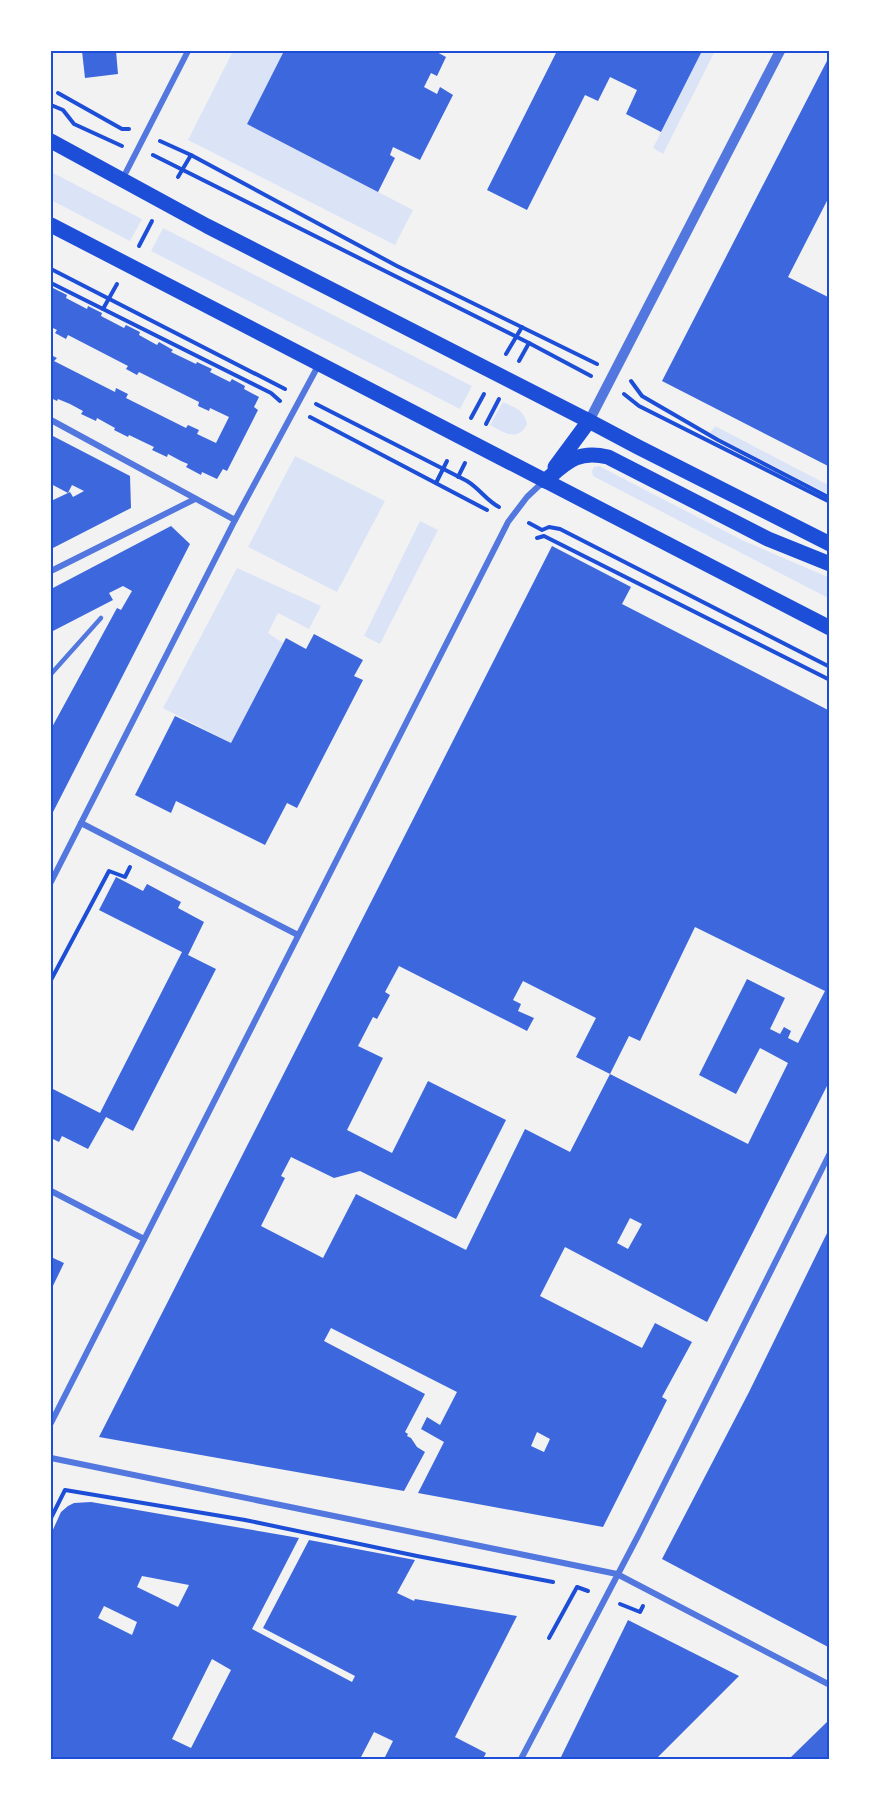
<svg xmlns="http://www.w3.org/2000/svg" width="881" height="1810" font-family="'DM Sans',sans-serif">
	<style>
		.green { fill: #dbe4f7 }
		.building { fill: #3d67dc; fill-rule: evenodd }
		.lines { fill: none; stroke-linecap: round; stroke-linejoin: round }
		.path { stroke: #1d4ed8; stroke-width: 4 }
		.service { stroke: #5277de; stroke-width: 4.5 }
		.minor { stroke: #5277de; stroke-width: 6 }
		.tertiary { stroke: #5277de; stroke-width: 10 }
		.primary { stroke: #1d4ed8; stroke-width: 15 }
		.neatline { fill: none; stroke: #1d4ed8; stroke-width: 2 }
	</style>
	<rect width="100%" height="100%" fill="#f2f2f2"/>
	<g class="green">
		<polygon points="233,51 284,51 247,124 413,210 395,245 188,140"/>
		<polygon points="702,51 715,51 663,154 653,148"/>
		<polygon points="51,172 142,219 130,241 51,200"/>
		<polygon points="163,228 472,386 460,409 151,251"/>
		<path d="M503 402C516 408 524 410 527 424 518 443 503 432 490 425Z"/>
		<polygon points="715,426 830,486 830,495 710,433"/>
		<polygon points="295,456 385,501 337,592 248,547"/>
		<polygon points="599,466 744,541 830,578 830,599 593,476 592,471 594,467"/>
		<polygon points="420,521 438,530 380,644 364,636"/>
		<polygon points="237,568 321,606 309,629 278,613 268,633 283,643 231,743 163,708"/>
	</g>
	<g class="building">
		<polygon points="82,51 116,51 118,74 85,78"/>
		<polygon points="284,51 435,51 446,57 437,76 431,73 424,87 437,94 440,87 453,95 420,160 393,147 390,155 395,158 378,192 247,124"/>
		<polygon points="557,51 702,51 661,132 626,114 637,90 610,77 598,101 585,95 527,210 487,190"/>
		<polygon points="830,55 830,195 788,277 830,298 830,467 662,381"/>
		<polygon points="53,288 67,295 66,298 87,309 88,306 102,313 101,316 124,328 126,325 140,332 139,335 157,345 159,342 173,350 171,352 196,364 197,362 212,369 210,372 230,382 232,379 245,386 244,389 259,397 254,407 258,410 227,471 223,469 217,479 202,472 201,475 186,467 188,464 181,461 168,454 167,457 152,450 154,447 129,435 128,437 114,430 115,428 97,418 96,421 81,414 83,411 70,404 58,399 57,401 51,398 51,355 57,358 54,361 115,392 116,388 128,394 126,398 186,428 188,425 199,430 197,434 216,443 229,417 210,408 209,411 198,406 199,402 139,372 137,375 126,369 128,366 68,335 66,339 55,333 57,330 51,327 51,291"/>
		<path d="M51 435 130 476 131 508 51 549V501L68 493 51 484ZM72 485 84 491 73 497 70 492 68 493Z"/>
		<polygon points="171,526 190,544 51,816 51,729 117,608 121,610 132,591 123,586 109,593 113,600 51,632 51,589"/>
		<path d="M552 546 631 587 622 604 830 711V1080L748 1242 707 1322 565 1247 540 1296 642 1348 655 1323 692 1342 662 1397 667 1400 603 1527 418 1493 444 1442 421 1429 427 1417 440 1425 457 1392 331 1328 324 1341 425 1394 405 1432 408 1434 407 1436 411 1438 417 1447 425 1452 404 1491 99 1437ZM695 927 825 991 798 1043 788 1038 791 1031 784 1027 780 1034 770 1029 785 998 747 979 699 1075 736 1094 760 1048 788 1063 748 1144 610 1074 570 1152 525 1129 466 1250 356 1194 323 1258 261 1226 285 1178 281 1176 291 1157 334 1178 360 1171 456 1219 506 1120 428 1081 392 1153 347 1130 383 1058 358 1046 373 1017 377 1019 390 995 385 992 399 966 527 1031 534 1018 518 1011 521 1004 513 1000 523 981 596 1018 576 1057 610 1074 629 1036 640 1041ZM630 1218 642 1224 628 1249 617 1243ZM537 1432 550 1439 544 1452 531 1446Z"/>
		<polygon points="314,634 363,660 354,676 363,680 297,808 287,803 265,845 176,801 171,813 135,795 175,716 231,743 286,638 306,649"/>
		<polygon points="116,877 143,891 147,884 181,902 178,908 204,922 188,955 216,969 133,1131 106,1117 88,1149 62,1136 59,1142 51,1138 51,1088 100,1113 182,952 99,910"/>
		<polygon points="830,1227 830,1648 662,1559 749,1392"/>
		<polygon points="51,1257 64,1263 51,1290"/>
		<path d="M91 1502 299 1538 252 1629 352 1682 355 1676 263 1628 309 1540 415 1560 397 1593 414 1601 415 1599 517 1616 455 1737 486 1753 483 1759H384L393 1741 374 1732 360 1759H51V1534L61 1512 68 1506 74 1503ZM142 1576 189 1585 178 1607 137 1587ZM104 1606 137 1622 132 1635 98 1618ZM212 1659 231 1670 191 1748 172 1739Z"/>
		<polygon points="628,1620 739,1676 656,1759 560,1759"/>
		<polygon points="828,1721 830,1722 830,1759 789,1759"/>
	</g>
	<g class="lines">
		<g class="path">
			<polyline points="58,93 122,129 129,129"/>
			<polyline points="51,105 63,110 74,124 122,146"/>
			<polyline points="160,141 191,155 397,266 597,364"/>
			<polyline points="153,155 529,343 591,376"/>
			<polyline points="178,177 191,155"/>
			<polyline points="139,246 152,221"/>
			<polyline points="51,269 285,389"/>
			<polyline points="51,283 271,393 280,401"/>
			<polyline points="103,309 117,284"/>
			<polyline points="506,354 522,327"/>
			<polyline points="519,361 529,343"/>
			<polyline points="631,381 642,396 718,440 830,498"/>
			<polyline points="624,394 639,406 830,502"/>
			<path d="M316 404 467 481C480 489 486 500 499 507"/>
			<polyline points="310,417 487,510"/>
			<polyline points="471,418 484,394"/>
			<polyline points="486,424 499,399"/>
			<polyline points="458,477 465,463"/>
			<polyline points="436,483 447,461"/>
			<polyline points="529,523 542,530 549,527 560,529 830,667"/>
			<polyline points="537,538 544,536 830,680"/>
			<polyline points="51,980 109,871 125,877 130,867"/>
			<polyline points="51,1518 65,1490 245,1520 417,1556 553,1582"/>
			<polyline points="620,1604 640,1612 643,1606"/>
			<polyline points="549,1638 577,1587 588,1591"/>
		</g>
		<polyline class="service" points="51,674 101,618"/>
		<g class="minor">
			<polyline points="123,178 188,51"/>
			<polyline points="51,420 235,520"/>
			<polyline points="51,571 195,499"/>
			<polyline points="81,823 298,935"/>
			<polyline points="51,882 235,520 318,366"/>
			<polyline points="51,1191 144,1239"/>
			<polyline points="51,1423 508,522 527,497 544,481"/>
			<polyline points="51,1458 617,1574 830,1685"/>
			<polyline points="521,1759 639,1534 830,1153"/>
		</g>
		<polyline class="tertiary" points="589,421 780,51"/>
		<g class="primary">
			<polyline points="51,141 207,226 589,421 638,447 830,544"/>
			<polyline points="51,225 830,628"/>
			<polyline points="555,467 589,421"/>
			<path d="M545 481C567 462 577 450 608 457L768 539 830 564"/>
		</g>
	</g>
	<rect width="881" height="1810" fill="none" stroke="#ffffff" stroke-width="105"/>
	<rect x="52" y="52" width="776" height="1706" class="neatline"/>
</svg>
